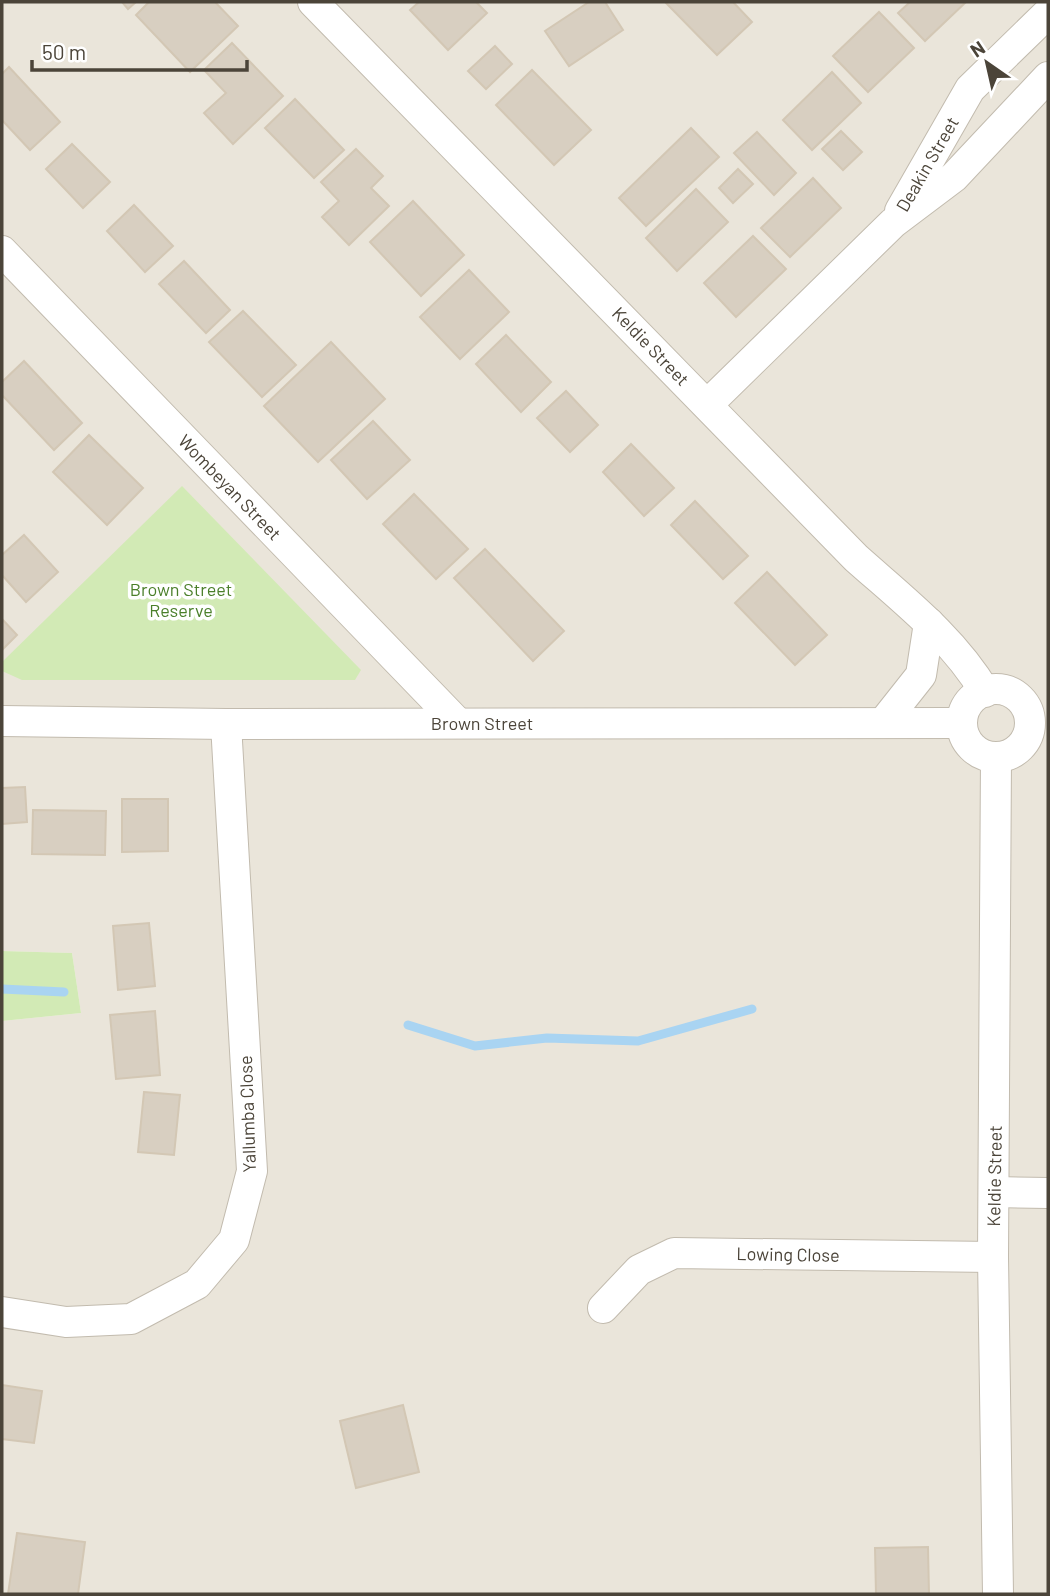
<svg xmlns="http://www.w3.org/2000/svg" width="1050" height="1596" font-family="Barlow,sans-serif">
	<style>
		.residential { fill: #eae5da }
		.green { fill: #d2eab5 }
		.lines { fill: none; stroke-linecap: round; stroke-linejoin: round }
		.stream { stroke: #a9d4f2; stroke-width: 9 }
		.building { fill: #d8cfc1; stroke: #d3c7b4; stroke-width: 2 }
		.street-casing { stroke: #c2bbae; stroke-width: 32 }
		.street { stroke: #fff; stroke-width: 30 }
		.labels { text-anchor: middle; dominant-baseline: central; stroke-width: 7; stroke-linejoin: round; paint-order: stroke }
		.street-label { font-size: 18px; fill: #4b4439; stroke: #fff }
		.park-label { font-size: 18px; fill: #4a7f2a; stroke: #fff }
	</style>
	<rect width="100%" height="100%" fill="#f6f3ec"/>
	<polygon class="residential" points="2,2 1048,2 1048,1594 2,1594 2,1021 81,1013 72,953 2,951"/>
	<g class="green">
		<polygon points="182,486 361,670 355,680 22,680 2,671 2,662"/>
		<polygon points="2,951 72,953 81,1013 2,1021"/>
	</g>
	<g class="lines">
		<g class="stream">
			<polyline points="2,989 64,992"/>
			<polyline points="408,1025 475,1046 547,1038 638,1041 752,1009"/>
		</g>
	</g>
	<g class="building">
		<polygon points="122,2 136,2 128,9"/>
		<polygon points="149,2 215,2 238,26 190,72 136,15"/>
		<polygon points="419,2 476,2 487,13 448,50 410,10"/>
		<polygon points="589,2 605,2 623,30 569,66 545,31"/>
		<polygon points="665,2 733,2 752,22 717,55"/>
		<polygon points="910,2 966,2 925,41 898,13"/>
		<polygon points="879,12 914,48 868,92 833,56"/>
		<polygon points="232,43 283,96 233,144 204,113 226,93 204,70"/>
		<polygon points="495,46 512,64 486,89 468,71"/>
		<polygon points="9,67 60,122 30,150 2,120 2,74"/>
		<polygon points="532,70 591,130 554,165 496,105"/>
		<polygon points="832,72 861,103 812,150 783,120"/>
		<polygon points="295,99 344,150 314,178 265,128"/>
		<polygon points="691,128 719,157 646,226 619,198"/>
		<polygon points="841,131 862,152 843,170 822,149"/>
		<polygon points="757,132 796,173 774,195 734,153"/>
		<polygon points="72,144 110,182 83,208 46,169"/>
		<polygon points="356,149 383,176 371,188 389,206 349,245 322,217 339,201 321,182"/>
		<polygon points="738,169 753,184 733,203 719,188"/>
		<polygon points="813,178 841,208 790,257 761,228"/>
		<polygon points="696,189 728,222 677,271 646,238"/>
		<polygon points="413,201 464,255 421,296 370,242"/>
		<polygon points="134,205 173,246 145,272 107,231"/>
		<polygon points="753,236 786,269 736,317 704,283"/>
		<polygon points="184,261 230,310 206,333 159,284"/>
		<polygon points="469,270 509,312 460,359 420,317"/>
		<polygon points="243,311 296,365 262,397 209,342"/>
		<polygon points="506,335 551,382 521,412 476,364"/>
		<polygon points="331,342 385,399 318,462 264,406"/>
		<polygon points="24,361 82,423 54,450 2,395 2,382"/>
		<polygon points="566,391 598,425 570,452 537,418"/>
		<polygon points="373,421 410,460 367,499 331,460"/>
		<polygon points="89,435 143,488 107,525 53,472"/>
		<polygon points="631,444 674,488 644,516 603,472"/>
		<polygon points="414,494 468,549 436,579 383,524"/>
		<polygon points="695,501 748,556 723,579 671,525"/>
		<polygon points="24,535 58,572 26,602 2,575 2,555"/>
		<polygon points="485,549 564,631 533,661 454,578"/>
		<polygon points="767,572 827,635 795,665 735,603"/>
		<polygon points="2,619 17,635 2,650"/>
		<polygon points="25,787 27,822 2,824 2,788"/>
		<polygon points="122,799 168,799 168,851 122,852"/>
		<polygon points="33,810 106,811 105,855 32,854"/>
		<polygon points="149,923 155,986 118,990 113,926"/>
		<polygon points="155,1011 160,1075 116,1079 110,1015"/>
		<polygon points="144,1092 180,1095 174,1155 138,1152"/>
		<polygon points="2,1385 42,1391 34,1443 2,1439"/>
		<polygon points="403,1405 419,1472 356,1488 340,1421"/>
		<polygon points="17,1533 85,1542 78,1594 8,1594"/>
		<polygon points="928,1547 929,1594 876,1594 875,1548"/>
	</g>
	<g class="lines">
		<defs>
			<g id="street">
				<path d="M313 2 856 558C902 599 953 638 985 692"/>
				<polyline points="900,211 970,89 1048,13"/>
				<polyline points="2,251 458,723"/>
				<polyline points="708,404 893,223 954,177 1048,77"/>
				<circle cx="996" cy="723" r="34"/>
				<polyline points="2,721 226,724 962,723"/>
				<polyline points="883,723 921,675 929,623"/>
				<polyline points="996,757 993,1257 998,1594"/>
				<polyline points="995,1192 1048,1193"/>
				<polyline points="603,1308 639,1270 674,1253 993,1257"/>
				<polyline points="2,1312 66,1322 131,1319 197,1284 234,1240 252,1171 226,724"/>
			</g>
		</defs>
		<use href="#street" class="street-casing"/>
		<use href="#street" class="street"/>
	</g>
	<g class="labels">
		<g class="street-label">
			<text transform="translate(927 164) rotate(-60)">Deakin Street</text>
			<text transform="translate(651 346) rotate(46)">Keldie Street</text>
			<text transform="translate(230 487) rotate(46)">Wombeyan Street</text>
			<text x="482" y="723">Brown Street</text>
			<text transform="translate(247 1114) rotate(-92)">Yallumba Close</text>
			<text transform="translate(994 1176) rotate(-89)">Keldie Street</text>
			<text transform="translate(788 1254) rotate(1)">Lowing Close</text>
		</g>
		<g class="park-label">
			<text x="181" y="589">Brown Street<tspan x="181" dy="21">Reserve</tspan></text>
		</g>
	</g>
	<rect width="1050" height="1596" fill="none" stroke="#4b4439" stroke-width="7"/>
	<g transform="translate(987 63) rotate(326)" stroke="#ffffff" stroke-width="5" paint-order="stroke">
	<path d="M0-5L12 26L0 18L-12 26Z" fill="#4b4439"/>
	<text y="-10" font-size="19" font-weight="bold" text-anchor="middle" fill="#4b4439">N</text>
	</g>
	<path d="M32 60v10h215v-10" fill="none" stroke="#4b4439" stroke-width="3.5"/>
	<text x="42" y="60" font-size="21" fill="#4b4439" stroke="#ffffff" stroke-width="5" paint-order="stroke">50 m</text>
</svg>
